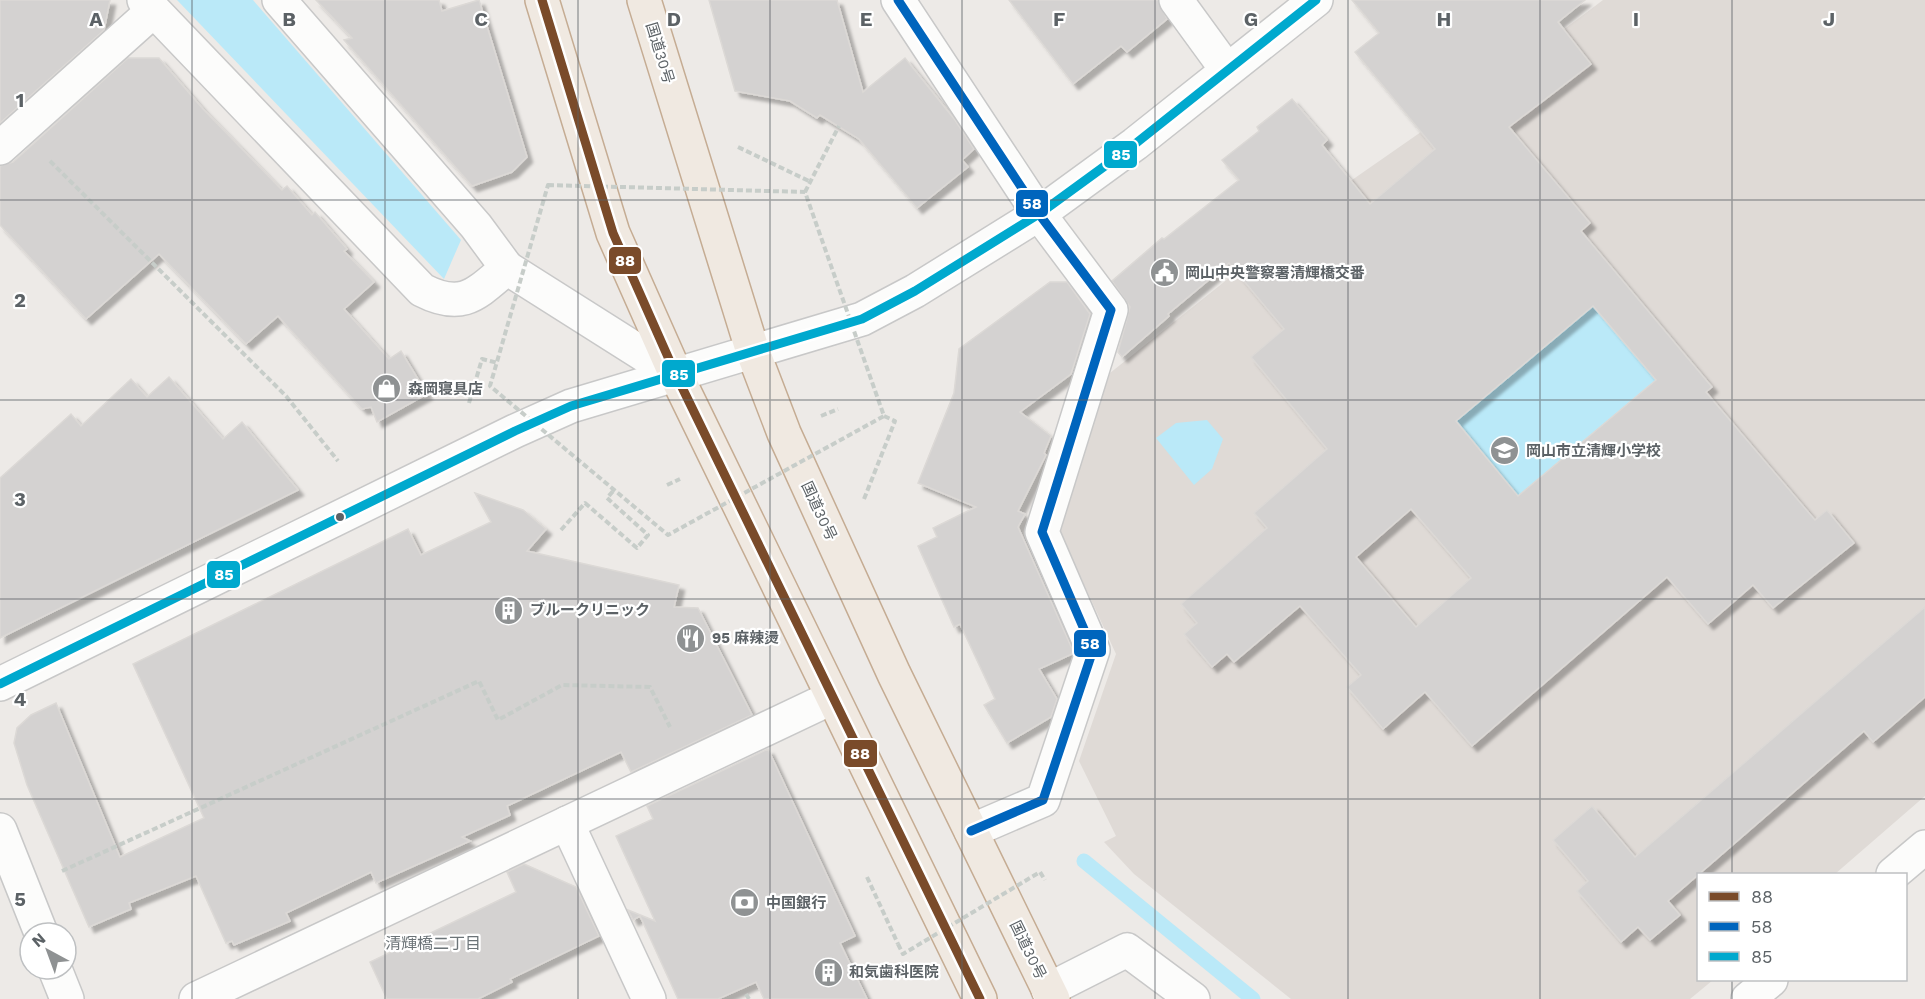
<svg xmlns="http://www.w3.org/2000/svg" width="1925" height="999" font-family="'Work Sans','Noto Sans JP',sans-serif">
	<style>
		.education { fill: #dfdad6 }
		.water { fill: #bae9f8 }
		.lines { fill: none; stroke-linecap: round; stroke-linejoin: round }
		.stream { stroke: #bae9f8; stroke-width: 15 }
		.building { fill: #d4d2d1; stroke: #dcd9d6; stroke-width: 1.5; fill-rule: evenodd; filter: url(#shadow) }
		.minor-casing { stroke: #c8c8c8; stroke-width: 36 }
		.highway-casing { stroke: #c5ac93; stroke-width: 36 }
		.path { stroke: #c7cdc9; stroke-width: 4; stroke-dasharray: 6 3; stroke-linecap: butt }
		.minor { stroke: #fcfcfb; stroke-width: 33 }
		.highway { stroke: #f0e9e1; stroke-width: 33 }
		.path-bridge { stroke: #c7cdc9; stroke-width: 4; stroke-dasharray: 6 3; stroke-linecap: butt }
		.bus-1-casing { stroke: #fff; stroke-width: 14 }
		.bus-2-casing { stroke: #fff; stroke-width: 14 }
		.bus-3-casing { stroke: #fff; stroke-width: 14 }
		.bus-1 { stroke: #7a4b2a; stroke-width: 9 }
		.bus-2 { stroke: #0065bd; stroke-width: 9 }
		.bus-3 { stroke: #00a9ce; stroke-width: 9 }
		.grid { fill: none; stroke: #5c6266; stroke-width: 1.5; stroke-opacity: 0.55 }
		.bus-dot { fill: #5c6266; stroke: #fff; stroke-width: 2 }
		.labels { text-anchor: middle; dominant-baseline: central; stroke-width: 4.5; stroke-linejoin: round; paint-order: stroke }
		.street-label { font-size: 15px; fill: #5c6266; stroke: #fff }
		.poi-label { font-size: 15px; font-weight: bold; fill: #5c6266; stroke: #fff; text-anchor: start }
		.neighbourhood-label { font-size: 16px; fill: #6c7478; stroke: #fff }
		.grid-label { font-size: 20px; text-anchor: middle; font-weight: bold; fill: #5c6266; stroke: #fff; stroke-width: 4.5; stroke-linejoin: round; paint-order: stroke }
		.line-badge { stroke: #fff; stroke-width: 2 }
		.badge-label { font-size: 16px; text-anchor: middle; font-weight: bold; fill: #fff }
	</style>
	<defs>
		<filter id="shadow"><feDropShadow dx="5.5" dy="5.5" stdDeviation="1.5" flood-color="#0004"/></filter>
	</defs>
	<rect width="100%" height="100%" fill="#edeae7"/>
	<polygon class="education" points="1603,0 1925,0 1925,796 1835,874 1698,874 1698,980 1713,980 1690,999 1291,999 1134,874 1104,842 1116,836 1079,761 1116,654 1058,528 1110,373 1352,180 1510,70"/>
	<g class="water">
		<polygon points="177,0 253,0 461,240 444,279"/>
		<polygon points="1593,306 1656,380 1518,496 1456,421"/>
		<polygon points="1207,420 1223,439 1212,469 1194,485 1156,438 1176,423"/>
	</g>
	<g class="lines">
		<polyline class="stream" points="1084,861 1253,999"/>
	</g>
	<g class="building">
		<polygon points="0,0 110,0 104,30 0,123"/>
		<polygon points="316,0 439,0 442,11 479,0 527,157 512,172 472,186 344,40 352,38"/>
		<polygon points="709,0 837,0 863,92 905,58 955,120 974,149 962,160 968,167 917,208 859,139 820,115 817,118 790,101 735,91"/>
		<polygon points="1009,0 1158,0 1167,19 1127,52 1121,46 1073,84"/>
		<path d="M1352 0H1585L1558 22 1591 64 1509 127 1590 223 1581 231 1712 387 1706 392 1815 520 1827 510 1854 543 1773 608 1753 585 1708 624 1667 577 1472 746 1425 692 1383 729 1347 687 1361 675 1300 606 1234 662 1227 654 1212 667 1184 634 1197 623 1181 604 1267 528 1254 513 1327 449 1251 357 1284 329 1229 263 1168 314 1169 316 1122 357 1118 352 1130 307 1112 281 1162 238 1164 239 1239 180 1222 160 1259 131 1257 127 1292 99 1327 140 1322 145 1370 204 1435 149 1355 52 1379 33ZM1593 306 1656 380 1518 496 1456 421ZM1411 509 1471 578 1416 627 1356 557Z"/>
		<polygon points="128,58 159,58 203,109 282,190 287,186 312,215 315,212 347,249 344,251 374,282 344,309 389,359 401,351 427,394 377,422 371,407 362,409 278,316 246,344 159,254 86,319 0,225 0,166 13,162"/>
		<polygon points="1050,282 1067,282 1090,314 1071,374 1020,412 1051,436 1044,453 1046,455 1018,511 1025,514 1018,527 1073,651 1072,654 1039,669 1057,699 1051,717 1007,743 984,705 995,699 960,624 954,627 918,546 937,537 933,528 976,507 918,483 954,393 959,349"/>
		<polygon points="169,377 223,439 242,422 298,490 0,638 0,478 71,414 81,426 131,379 147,397"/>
		<polygon points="475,493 523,510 546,529 527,551 679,585 674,607 698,608 752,715 631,772 621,752 507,806 510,815 462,837 470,841 376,883 371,872 286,913 290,921 234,945 232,941 226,943 196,876 129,903 131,909 89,927 27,785 14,743 17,728 31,715 56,703 120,857 204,818 133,664 408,529 421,555 491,522"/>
		<polygon points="1925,607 1925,697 1873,742 1864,731 1668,901 1680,915 1650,940 1638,927 1621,942 1577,891 1588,881 1553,840 1592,806 1635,857"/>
		<polygon points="768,749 855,936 840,943 867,999 764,999 756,982 718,999 678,999 640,916 633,920 628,910 655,921 616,836 653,819 647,806"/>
		<polygon points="524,864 576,887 599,936 510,979 512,982 478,999 387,999 370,962 516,892 507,872"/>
	</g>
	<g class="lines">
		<defs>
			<g id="minor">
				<path d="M144 0 422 290C463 311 476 294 507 268L676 375"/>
				<polyline points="279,0 476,226 507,268"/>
				<polyline points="898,0 1039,214 1111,310 1042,532 1093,650 1043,800 971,831"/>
				<polyline points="1176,0 1227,70"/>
				<polyline points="0,148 153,11"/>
				<polyline points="0,684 515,431 571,406 862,319 915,291 1039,214 1135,144 1316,0"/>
				<polyline points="567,823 649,999"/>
				<polyline points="0,830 41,933"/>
				<polyline points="1893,874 1925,847"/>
				<polyline points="55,969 67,999"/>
				<polyline points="1048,990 1127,950 1193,999"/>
				<polyline points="196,999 831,698"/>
				<polyline points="1748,999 1771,980"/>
			</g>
			<g id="highway">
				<polyline points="542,0 613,233 676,375 980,999"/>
				<polyline points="644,0 753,352 784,433 894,674 1053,999"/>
			</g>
		</defs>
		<use href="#minor" class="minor-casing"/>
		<use href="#highway" class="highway-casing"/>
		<g class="path">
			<polyline points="738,147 811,182"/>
			<polyline points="50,161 286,396 338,461"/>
			<polyline points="805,192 839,126"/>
			<polyline points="469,403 482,359 498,363"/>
			<polyline points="821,416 838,409"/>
			<polyline points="667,485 680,479"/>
			<polyline points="864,499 895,421 884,416"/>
			<polyline points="561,530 585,503 637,548 648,535 607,498 614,490"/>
			<polyline points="62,871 479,681 498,720 562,685 650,687 670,727"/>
			<polyline points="867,877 898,944"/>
			<polyline points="746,994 749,999"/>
		</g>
		<use href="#minor" class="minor"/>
		<use href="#highway" class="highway"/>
		<g class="path-bridge">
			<polygon points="548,185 805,192 884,416 668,535 490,386"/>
			<polyline points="898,944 903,954 1040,872 1045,880"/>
		</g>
		<defs>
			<polyline id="bus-1" points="542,0 613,233 676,375 980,999"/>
			<polyline id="bus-2" points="898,0 1039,214 1111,310 1042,532 1093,650 1043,800 971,831"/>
			<polyline id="bus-3" points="0,684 515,431 571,406 862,319 915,291 1039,214 1135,144 1316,0"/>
		</defs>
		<use href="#bus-1" class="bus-1-casing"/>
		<use href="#bus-2" class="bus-2-casing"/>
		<use href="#bus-3" class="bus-3-casing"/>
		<use href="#bus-1" class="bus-1"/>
		<use href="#bus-2" class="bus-2"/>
		<use href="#bus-3" class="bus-3"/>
	</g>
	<path class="grid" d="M192 0V999M385 0V999M578 0V999M770 0V999M962 0V999M1155 0V999M1348 0V999M1540 0V999M1732 0V874M0 200H1925M0 400H1925M0 599H1925M0 799H1925M1732 980V999"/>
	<defs>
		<symbol id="civic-disc" viewBox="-11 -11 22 22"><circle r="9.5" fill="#8f9293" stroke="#fff"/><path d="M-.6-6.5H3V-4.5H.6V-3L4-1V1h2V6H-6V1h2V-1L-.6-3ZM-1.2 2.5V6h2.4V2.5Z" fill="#fff"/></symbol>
		<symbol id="shop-disc" viewBox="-11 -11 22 22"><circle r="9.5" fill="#8f9293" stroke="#fff"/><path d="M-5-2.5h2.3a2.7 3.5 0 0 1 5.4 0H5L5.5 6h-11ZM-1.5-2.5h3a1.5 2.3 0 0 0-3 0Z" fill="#fff"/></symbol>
		<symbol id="school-disc" viewBox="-11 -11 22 22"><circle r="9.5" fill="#8f9293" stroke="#fff"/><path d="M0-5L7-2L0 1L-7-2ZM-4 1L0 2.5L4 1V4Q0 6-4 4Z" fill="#fff"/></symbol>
		<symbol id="building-disc" viewBox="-11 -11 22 22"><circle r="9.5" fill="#8f9293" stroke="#fff"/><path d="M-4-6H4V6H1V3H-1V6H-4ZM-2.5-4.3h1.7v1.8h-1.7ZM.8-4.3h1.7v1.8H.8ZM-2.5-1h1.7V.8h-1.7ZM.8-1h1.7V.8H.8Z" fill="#fff"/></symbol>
		<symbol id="restaurant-disc" viewBox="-11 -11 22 22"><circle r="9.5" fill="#8f9293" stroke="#fff"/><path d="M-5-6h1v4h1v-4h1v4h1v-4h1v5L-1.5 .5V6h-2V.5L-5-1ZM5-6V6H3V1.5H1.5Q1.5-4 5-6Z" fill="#fff"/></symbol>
		<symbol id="bank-disc" viewBox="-11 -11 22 22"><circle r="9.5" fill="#8f9293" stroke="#fff"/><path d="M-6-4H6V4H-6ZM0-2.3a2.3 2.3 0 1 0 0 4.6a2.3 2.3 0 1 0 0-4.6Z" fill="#fff"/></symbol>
	</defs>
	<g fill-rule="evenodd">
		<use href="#civic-disc" x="1148" y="256" width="33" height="33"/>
		<use href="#shop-disc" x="370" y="372" width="33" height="33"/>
		<use href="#school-disc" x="1488" y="434" width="33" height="33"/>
		<use href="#building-disc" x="492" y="594" width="33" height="33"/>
		<use href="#restaurant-disc" x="674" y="622" width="33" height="33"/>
		<use href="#bank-disc" x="728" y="886" width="33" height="33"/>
		<use href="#building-disc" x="812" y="956" width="33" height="33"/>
	</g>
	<circle class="bus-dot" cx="340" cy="517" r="5"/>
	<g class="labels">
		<g class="street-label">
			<text transform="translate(660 53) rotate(73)">国道30号</text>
			<text transform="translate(819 511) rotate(65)">国道30号</text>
			<text transform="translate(1028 950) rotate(64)">国道30号</text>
		</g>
		<g class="poi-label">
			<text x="1185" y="273">岡山中央警察署清輝橋交番</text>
			<text x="408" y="389">森岡寝具店</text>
			<text x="1526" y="451">岡山市立清輝小学校</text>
			<text x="530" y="610">ブルークリニック</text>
			<text x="712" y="638">95 麻辣燙</text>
			<text x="766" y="903">中国銀行</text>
			<text x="849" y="972">和気歯科医院</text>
		</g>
		<g class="neighbourhood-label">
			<text x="433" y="943">清輝橋二丁目</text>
		</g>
	</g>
	<g class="grid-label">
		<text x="96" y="26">A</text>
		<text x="289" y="26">B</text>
		<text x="481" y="26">C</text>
		<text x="674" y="26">D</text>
		<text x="866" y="26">E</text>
		<text x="1059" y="26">F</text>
		<text x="1251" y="26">G</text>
		<text x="1444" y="26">H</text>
		<text x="1636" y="26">I</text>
		<text x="1829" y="26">J</text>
		<text x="20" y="107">1</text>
		<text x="20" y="307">2</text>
		<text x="20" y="506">3</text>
		<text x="20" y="706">4</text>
		<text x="20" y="906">5</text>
	</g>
	<g class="line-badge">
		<rect x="1103" y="140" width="35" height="29" rx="6" fill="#00a9ce"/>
		<rect x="1015" y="189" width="34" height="29" rx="6" fill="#0065bd"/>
		<rect x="608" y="246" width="34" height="29" rx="6" fill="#7a4b2a"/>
		<rect x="661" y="359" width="35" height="29" rx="6" fill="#00a9ce"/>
		<rect x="206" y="560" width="35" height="29" rx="6" fill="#00a9ce"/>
		<rect x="1073" y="629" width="34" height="29" rx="6" fill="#0065bd"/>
		<rect x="843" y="739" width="35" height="29" rx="6" fill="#7a4b2a"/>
	</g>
	<g class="badge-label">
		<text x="1121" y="160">85</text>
		<text x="1032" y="209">58</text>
		<text x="625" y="266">88</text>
		<text x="679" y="380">85</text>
		<text x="224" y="580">85</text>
		<text x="1090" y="649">58</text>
		<text x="860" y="759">88</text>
	</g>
	<rect x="1697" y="873" width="210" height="108" fill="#ffffff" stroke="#bec0c2" stroke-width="1.5"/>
	<rect x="1709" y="892" width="30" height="9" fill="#7a4b2a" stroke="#bec0c2" stroke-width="1.5"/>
	<text x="1751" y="903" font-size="18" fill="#5c6266">88</text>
	<rect x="1709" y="922" width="30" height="9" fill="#0065bd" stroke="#bec0c2" stroke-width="1.5"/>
	<text x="1751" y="933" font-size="18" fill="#5c6266">58</text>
	<rect x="1709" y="952" width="30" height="9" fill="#00a9ce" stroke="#bec0c2" stroke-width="1.5"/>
	<text x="1751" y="963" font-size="18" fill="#5c6266">85</text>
	<g transform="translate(48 951) rotate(319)"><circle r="28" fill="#ffffff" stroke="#bec0c2" stroke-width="1.5"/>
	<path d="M0-4.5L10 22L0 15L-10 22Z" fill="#8f9293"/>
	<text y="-9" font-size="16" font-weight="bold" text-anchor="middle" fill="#5c6266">N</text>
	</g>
</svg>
